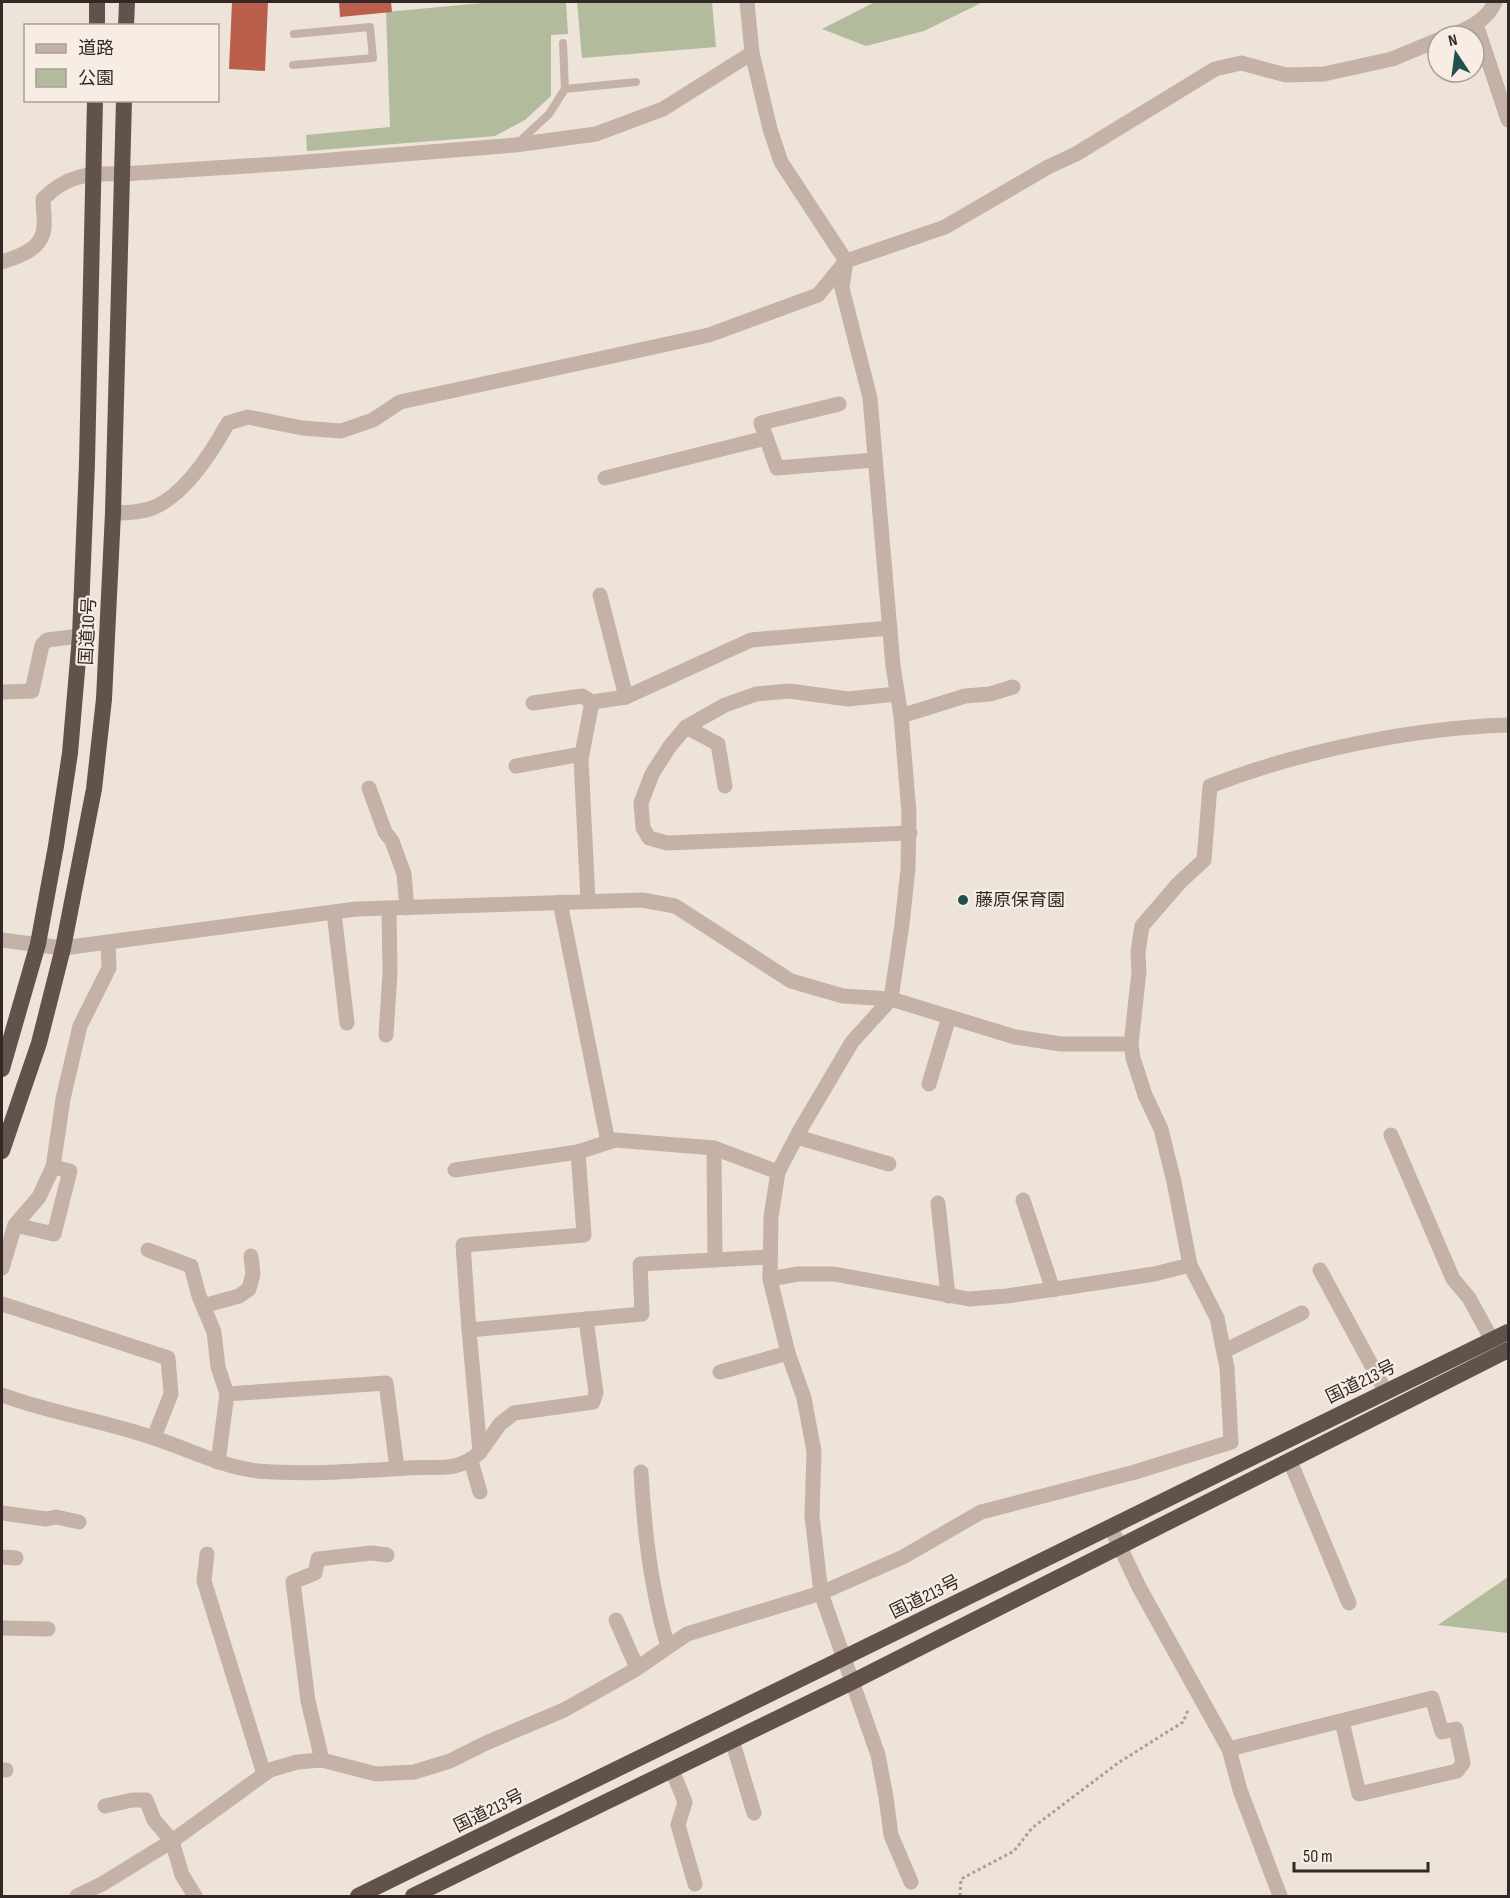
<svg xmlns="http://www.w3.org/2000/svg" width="1510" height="1898" font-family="'Sofia Sans Condensed','Noto Sans JP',sans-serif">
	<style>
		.green { fill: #b2bb9b }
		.building { fill: #ba5f4b }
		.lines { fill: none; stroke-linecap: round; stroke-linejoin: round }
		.path { stroke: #b09c91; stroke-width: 3; stroke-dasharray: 3 3; stroke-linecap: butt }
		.service { stroke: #c5b2a6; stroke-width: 8 }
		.minor { stroke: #c5b2a6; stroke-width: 15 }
		.tertiary { stroke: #c5b2a6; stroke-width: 15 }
		.trunk { stroke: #62524c; stroke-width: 16 }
		.poi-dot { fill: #204f4f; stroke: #f7ede4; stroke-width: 2 }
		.labels { text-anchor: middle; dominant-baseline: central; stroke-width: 4.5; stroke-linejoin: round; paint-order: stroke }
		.street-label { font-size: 18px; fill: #322926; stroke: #f7ede4 }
		.poi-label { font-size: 18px; fill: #322926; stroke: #f7ede4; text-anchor: start }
	</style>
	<rect width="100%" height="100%" fill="#eee3d9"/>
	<g class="green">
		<polygon points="493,2 566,2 568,34 551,35 551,96 525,120 495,136 307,151 306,135 390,127 386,12"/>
		<polygon points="577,2 712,2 716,47 582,58"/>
		<polygon points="875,2 983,2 924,31 866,46 822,29"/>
		<polygon points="1508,1577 1508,1633 1438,1625"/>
	</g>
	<g class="building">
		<polygon points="232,2 268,2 265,71 229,69"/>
		<polygon points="339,2 391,2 392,12 340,17"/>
	</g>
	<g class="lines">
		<polyline class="path" points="960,1896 961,1879 1014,1851 1032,1828 1118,1763 1183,1722 1188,1710"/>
		<g class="service">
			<polyline points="293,65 373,58 370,27 294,34"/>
			<polyline points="565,89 636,82"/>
			<polyline points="519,142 549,114 565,89 563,43"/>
		</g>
		<g class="minor">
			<polyline points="1476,24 1508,120"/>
			<path d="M1449 36C1467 29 1487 21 1495 2"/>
			<path d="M2 262C17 257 38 251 43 233 46 224 43 209 43 199 67 175 88 173 122 174L293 163 515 145 596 134 663 109 752 53 770 129 781 162 846 261 842 288 870 398 893 666 901 716 909 813 908 869 902 924 891 999 852 1042 800 1130 778 1172 771 1217 770 1279 788 1353 804 1398 814 1451 812 1516 821 1593 878 1755 886 1797 891 1835 911 1882"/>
			<polyline points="839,404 761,423 777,468 874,460"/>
			<polyline points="605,478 766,438"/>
			<path d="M113 513C127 513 143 512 155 507 186 493 212 452 228 423L248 417 302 428 341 431 373 420 400 402 709 335 818 295 846 261 945 227 1048 167 1076 154 1215 69 1241 63 1286 75 1324 74 1392 59 1438 40"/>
			<polyline points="600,595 626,697"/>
			<polyline points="2,692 32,691 42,645 47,640 80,636"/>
			<polyline points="896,694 848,699 789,691 756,694 725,705 686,727 670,746 652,774 641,803 643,828 649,838 667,843 910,833"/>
			<polyline points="533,703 582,696 592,702"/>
			<polyline points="901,716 965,696 990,694 1013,687"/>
			<polyline points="686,727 718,744 725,786"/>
			<polyline points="516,766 582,754"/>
			<polyline points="369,788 385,832 392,841 404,874 407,908"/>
			<polyline points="588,901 581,759 592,702 626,697 751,640 890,628"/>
			<polyline points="560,902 608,1142"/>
			<polyline points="334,913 347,1023"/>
			<polyline points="2,940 63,948 356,909 642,900 675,906 791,981 843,996 891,999 1015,1037 1061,1044 1131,1044"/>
			<polyline points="386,1035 390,973 389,908"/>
			<polyline points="929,1084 949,1017"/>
			<polyline points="1391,1135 1453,1279 1469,1298 1492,1340"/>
			<polyline points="797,1137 889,1164"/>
			<polyline points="714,1148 715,1260"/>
			<polyline points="578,1152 615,1140 714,1148 778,1172"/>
			<polyline points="455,1170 578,1152 584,1235 463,1245 469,1330"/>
			<polyline points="1023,1200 1053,1290"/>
			<polyline points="938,1203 948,1296"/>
			<polyline points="15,1225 54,1234 70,1171 53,1167"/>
			<polyline points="148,1250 191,1266 199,1296 214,1332 218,1367 227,1394"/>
			<polyline points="2,1268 15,1225 39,1197 53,1167 63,1099 80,1026 109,968 108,943"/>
			<polyline points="1320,1270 1386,1392"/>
			<polyline points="770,1279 798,1274 834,1274 969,1299 1007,1296 1069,1287 1154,1274 1190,1265"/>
			<polyline points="2,1304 168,1358 171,1394 154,1437"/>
			<polyline points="203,1306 239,1296 249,1289 253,1274 251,1256"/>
			<polyline points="1224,1351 1302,1313"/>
			<polyline points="720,1372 788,1353"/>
			<path d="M2 1395C51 1413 104 1421 154 1438 189 1449 221 1467 258 1471 308 1475 358 1471 408 1468 436 1466 458 1473 480 1452L469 1330 642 1314 640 1264 770 1257"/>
			<polyline points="480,1452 500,1424 514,1413 593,1402 596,1393 586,1319"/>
			<polyline points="471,1461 480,1492"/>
			<polyline points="1290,1461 1349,1603"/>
			<polyline points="218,1462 227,1394 386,1383 397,1468"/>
			<path d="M641 1472C644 1531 651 1590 668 1647"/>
			<polyline points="2,1513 46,1519 56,1517 79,1522"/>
			<polyline points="1111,1528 1139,1587 1229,1749 1240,1790 1280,1896"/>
			<polyline points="207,1554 204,1581 264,1774"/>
			<polyline points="2,1557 16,1558"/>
			<polyline points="616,1620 637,1668"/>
			<polyline points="2,1628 48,1629"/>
			<polyline points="732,1740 754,1813"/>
			<polyline points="1229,1749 1432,1698 1442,1732 1456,1729 1463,1763 1457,1771 1359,1794 1342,1721"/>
			<polyline points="322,1760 308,1701 293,1582 315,1573 318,1559 371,1553 387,1555"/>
			<polyline points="2,1770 6,1770"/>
			<polyline points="672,1770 685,1802 678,1825 695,1884"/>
			<polyline points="105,1806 132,1800 146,1800 154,1820 172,1841 182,1875 195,1896"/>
			<path d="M77 1896 102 1884 172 1841 270 1770 297 1762 322 1760 376 1774 414 1772 450 1761 486 1743 564 1710 633 1671 687 1634 821 1593 903 1557 981 1512 1135 1472 1231 1442 1227 1368 1217 1318 1190 1265 1174 1182 1161 1129 1145 1095 1133 1058 1131 1044 1139 972 1138 952 1142 926 1179 883 1204 860 1210 786C1300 751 1412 728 1508 725"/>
		</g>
		<polyline class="tertiary" points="747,2 752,53"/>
		<g class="trunk">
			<polyline points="97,26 97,2"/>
			<polyline points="126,26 127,2"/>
			<polyline points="2,1069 38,944 56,846 70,753 80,636 87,463 95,100"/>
			<polyline points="2,1151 39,1043 63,948 94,789 104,699 113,513 124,100"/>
			<polyline points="358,1896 1508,1332"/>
			<polyline points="413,1896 852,1682 1508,1350"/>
		</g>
	</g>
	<circle class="poi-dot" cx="963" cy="900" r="6"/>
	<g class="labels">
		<g class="street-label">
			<text transform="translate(88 631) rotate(-87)">国道10号</text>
			<text transform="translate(1361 1382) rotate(-26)">国道213号</text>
			<text transform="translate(925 1597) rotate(-26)">国道213号</text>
			<text transform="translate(489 1811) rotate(-26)">国道213号</text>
		</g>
		<g class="poi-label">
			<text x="975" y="900">藤原保育園</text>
		</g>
	</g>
	<rect width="1510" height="1898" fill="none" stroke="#322926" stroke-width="6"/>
	<rect x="24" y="24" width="195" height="78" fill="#f7ede4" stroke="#a89f98" stroke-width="1.5"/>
	<rect x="36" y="44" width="30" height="9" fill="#c5b2a6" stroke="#a89f98" stroke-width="1.5"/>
	<text x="78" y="54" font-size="18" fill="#322926">道路</text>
	<rect x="36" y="69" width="30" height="18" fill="#b2bb9b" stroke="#a89f98" stroke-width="1.5"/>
	<text x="78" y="84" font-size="18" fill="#322926">公園</text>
	<g transform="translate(1456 54) rotate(347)"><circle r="28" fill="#f7ede4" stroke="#a89f98" stroke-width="1.5"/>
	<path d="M0-4.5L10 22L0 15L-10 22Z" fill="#204f4f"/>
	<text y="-9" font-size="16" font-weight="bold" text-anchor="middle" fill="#322926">N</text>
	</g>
	<path d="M1294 1862v9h134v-9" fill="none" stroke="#322926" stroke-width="3"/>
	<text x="1303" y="1862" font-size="18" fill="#322926" stroke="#f7ede4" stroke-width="4.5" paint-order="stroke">50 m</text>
</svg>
